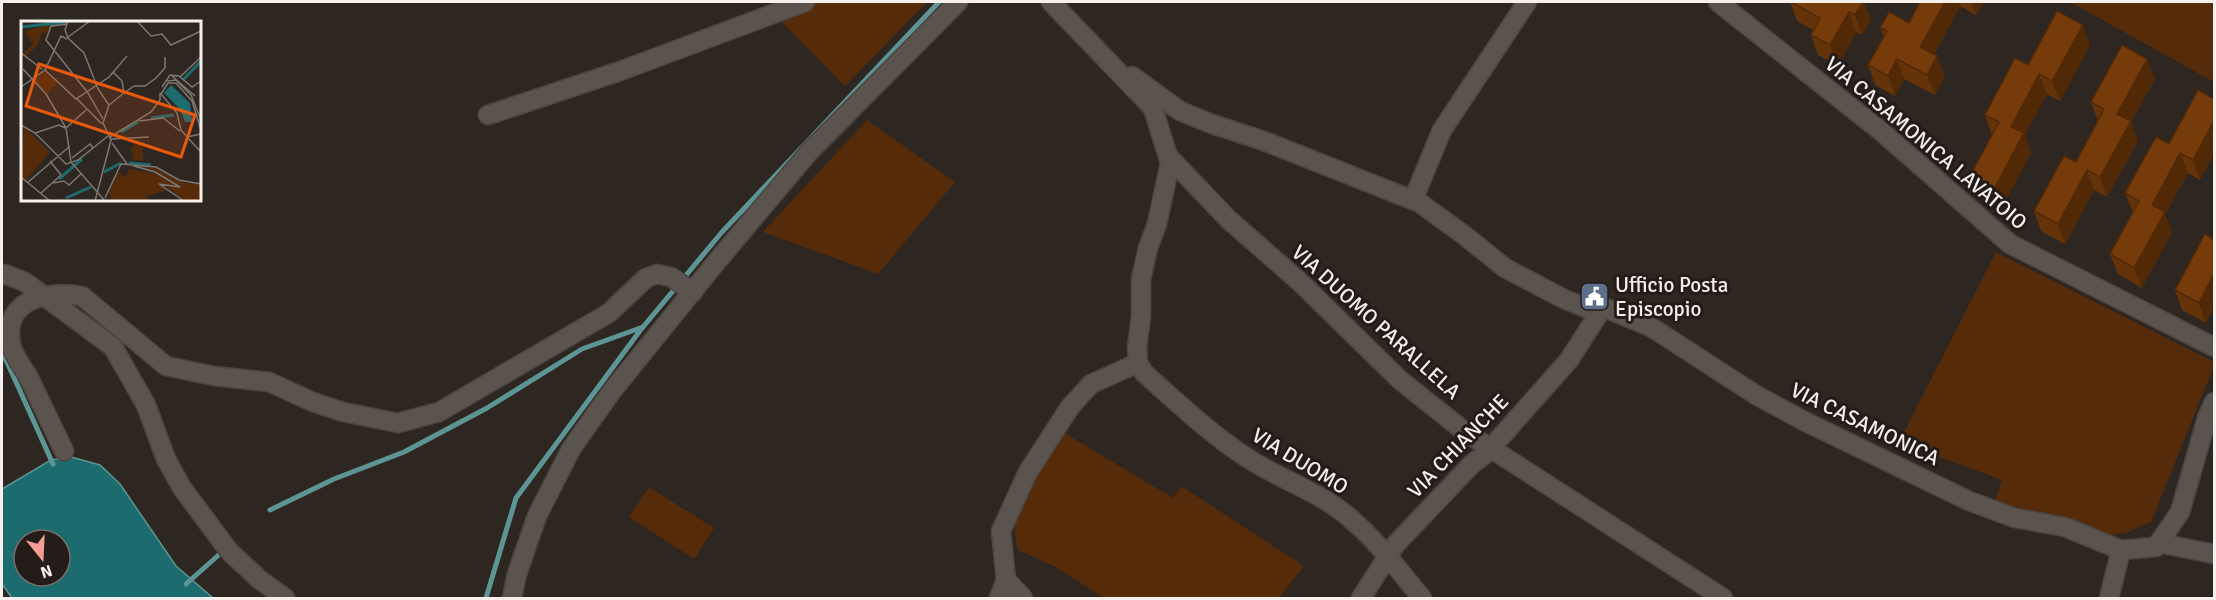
<svg xmlns="http://www.w3.org/2000/svg" width="2216" height="600" font-family="Signika,sans-serif">
	<style>
		.green { fill: #552b09 }
		.water { fill: #1c6c6f; stroke: #5d9494; stroke-width: 1.5; fill-rule: evenodd }
		.lines { fill: none; stroke-linecap: round; stroke-linejoin: round }
		.stream { stroke: #5d9494; stroke-width: 5 }
		.minor-casing { stroke: #4b4541; stroke-width: 21 }
		.minor { stroke: #5b534e; stroke-width: 18 }
		.wall { fill: #653309 }
		.shaded-wall { fill: #522907 }
		.building { fill: #753b0a; stroke: #522907; stroke-width: 1.5 }
		.labels { text-anchor: middle; dominant-baseline: central; stroke-width: 6; stroke-linejoin: round; paint-order: stroke }
		.street-label { font-size: 21px; fill: #f5f0ec; stroke: #231c18 }
		.poi-label { font-size: 21px; fill: #f5f0ec; stroke: #231c18; text-anchor: start }
		.inset-river { fill: none; stroke: #1c6c6f; stroke-width: 3 }
		.inset-road { fill: none; stroke: #7d7772; stroke-width: 1.5 }
		.view { fill: #e8590c; fill-opacity: 0.15; stroke: #e8590c; stroke-width: 3 }
		.inset-edge { fill: none; stroke: #f5f0ec; stroke-width: 3 }
	</style>
	<rect width="100%" height="100%" fill="#2d2621"/>
	<g class="green">
		<polygon points="818,2 927,2 845,86 777,17"/>
		<polygon points="2070,2 2214,2 2214,82"/>
		<polygon points="867,120 955,182 878,274 763,232"/>
		<polygon points="1996,252 2214,362 2214,366 2151,522 2126,533 2110,535 1995,501 2002,480 1899,442"/>
		<path d="M1061 431 1173 498 1181 486 1304 566 1279 598H1104L1054 566 1018 550C1005 504 1038 467 1061 431Z"/>
		<polygon points="649,487 714,528 694,559 629,517"/>
	</g>
	<path class="water" d="M71 457 100 465 120 484 176 566 213 598H12L2 584V489L51 460ZM24 540H60V576H24Z"/>
	<g class="lines">
		<g class="stream">
			<polyline points="2,354 7,362 53,464"/>
			<polyline points="270,510 334,479 404,452 487,408 582,349 643,327 722,232 939,2"/>
			<polyline points="186,584 222,552"/>
			<polyline points="486,598 516,498 642,328"/>
		</g>
		<defs>
			<g id="minor">
				<path d="M1051 2 1153 108 1170 163 1157 224 1148 248 1141 279V316L1137 348 1138 363 1144 373C1177 402 1209 433 1246 457 1280 480 1322 492 1352 520 1378 542 1400 572 1422 598"/>
				<polyline points="1718,2 1882,132 2010,244 2214,347"/>
				<polyline points="1132,76 1180,111 1212,124 1264,141 1420,203 1464,235 1505,268 1564,299 1599,313"/>
				<polyline points="488,115 623,70 805,2"/>
				<polyline points="1168,156 1228,219 1301,283 1400,380 1464,431 1723,598"/>
				<polyline points="1413,200 1442,130 1527,2"/>
				<polyline points="2,275 5,274 25,282 113,347 146,405 166,459 182,488 229,551 260,580 285,598"/>
				<path d="M64 451C52 426 40 401 28 376 22 367 13 355 11 344 2 299 48 290 82 296L166 366 214 376 269 382 313 402 343 412 398 423 439 412 609 313 646 278 657 274 671 277 693 292"/>
				<polyline points="2159,543 2214,554"/>
				<polyline points="512,598 517,574 537,516 571,449 612,391 718,260 809,152 958,2"/>
				<polyline points="999,598 1006,580"/>
				<polyline points="1023,598 1006,580 1001,531 1028,472 1070,407 1091,384 1138,363"/>
				<polyline points="1361,598 1395,545 1472,464 1492,449 1499,439 1569,360 1603,307 1651,327 1756,395 1804,421 1969,501 2015,518 2065,527 2121,550"/>
				<polyline points="2109,598 2121,550 2156,547 2180,512 2207,418 2214,402"/>
			</g>
		</defs>
		<use href="#minor" class="minor-casing"/>
		<use href="#minor" class="minor"/>
	</g>
	<g class="wall">
		<polygon points="1790,2 1864,2 1871,20 1862,35 1856,32 1838,65 1818,55 1811,35 1813,30 1797,21"/>
		<polygon points="1916,2 1984,2 1976,15 1960,6 1934,55 1937,56 1945,76 1935,95 1904,79 1895,96 1875,85 1868,65 1884,37 1880,28 1909,23 1920,3"/>
		<polygon points="2090,45 2060,101 2047,94 2025,135 2031,153 2001,209 1977,196 1970,176 1992,135 1985,115 2028,65"/>
		<polygon points="2155,79 2131,122 2138,141 2107,197 2094,190 2065,244 2041,231 2034,211 2076,162 2098,121 2091,102"/>
		<polygon points="2198,90 2200,180 2188,173 2165,214 2172,232 2142,288 2118,274 2110,254 2133,213 2125,193 2169,144"/>
		<polygon points="2214,240 2206,323 2182,310 2175,290"/>
	</g>
	<g class="shaded-wall">
		<polygon points="1863,2 1864,2 1871,20 1862,35 1855,15"/>
		<polygon points="1945,2 1959,2 1960,6 1927,67 1920,47"/>
		<polygon points="1971,2 1984,2 1976,15"/>
		<polygon points="1849,12 1856,32 1838,65 1830,45"/>
		<polygon points="2083,25 2090,45 2060,101 2052,81"/>
		<polygon points="1937,56 1945,76 1935,95 1927,75"/>
		<polygon points="1897,59 1904,79 1895,96 1888,76"/>
		<polygon points="2147,59 2155,79 2131,122 2138,141 2107,197 2100,177 2117,114"/>
		<polygon points="2039,74 2047,94 2025,135 2031,153 2001,209 1994,189 2011,127"/>
		<polygon points="2214,121 2214,154 2200,180 2193,160"/>
		<polygon points="2180,153 2188,173 2165,214 2172,232 2142,288 2134,268 2152,205"/>
		<polygon points="2087,170 2094,190 2065,244 2058,224"/>
		<polygon points="2214,273 2214,307 2206,323 2199,303"/>
	</g>
	<g class="building">
		<polygon points="1791,2 1863,2 1855,15 1849,12 1830,45 1811,35 1820,18"/>
		<polygon points="1920,2 1945,2 1920,47 1937,56 1927,75 1897,59 1888,76 1868,65 1887,31 1880,28 1889,12 1909,23"/>
		<polygon points="2057,11 2083,25 2052,81 2039,74 2011,127 2024,133 1994,189 1970,176 1999,122 1985,115 2015,58 2028,65"/>
		<polygon points="2122,45 2147,59 2117,114 2131,121 2100,177 2087,170 2058,224 2034,211 2064,156 2076,162 2104,109 2091,102"/>
		<polygon points="2198,90 2214,99 2214,121 2193,160 2180,153 2152,205 2165,212 2134,268 2110,254 2139,201 2125,193 2156,137 2169,144"/>
		<polygon points="2205,234 2214,240 2214,273 2199,303 2175,290"/>
	</g>
	<defs>
		<symbol id="civic-square" viewBox="-11 -11 22 22"><rect x="-9" y="-9" width="18" height="18" rx="4" fill="#5c6f8a" stroke="#231c18"/><path d="M-.6-6.5H3V-4.5H.6V-3L4-1V1h2V6H-6V1h2V-1L-.6-3ZM-1.2 2.5V6h2.4V2.5Z" fill="#fff"/></symbol>
	</defs>
	<g fill-rule="evenodd">
		<use href="#civic-square" x="1578" y="280" width="33" height="33"/>
	</g>
	<g class="labels">
		<g class="street-label">
			<text transform="translate(1926 143) rotate(40)">VIA CASAMONICA LAVATOIO</text>
			<text transform="translate(1376 322) rotate(42)">VIA DUOMO PARALLELA</text>
			<text transform="translate(1865 424) rotate(26)">VIA CASAMONICA</text>
			<text transform="translate(1458 446) rotate(-46)">VIA CHIANCHE</text>
			<text transform="translate(1300 461) rotate(31)">VIA DUOMO</text>
		</g>
		<g class="poi-label">
			<text x="1615" y="285">Ufficio Posta<tspan x="1615" dy="24">Episcopio</tspan></text>
		</g>
	</g>
	<g transform="translate(21 21)">
		<rect width="180" height="180" fill="#2d2621"/>
		<path d="M33 2 24 13 21 11 16 25 4 36 2 33 12 23 4 10ZM23 50 37 61 26 72 13 60ZM3 106 29 131 5 159 0 154ZM114 123 122 126V140L100 137 113 139 110 127ZM110 143 133 147 165 162 180 163V180H164L139 161 146 169 126 175 127 180H91L88 172 97 151 105 156 108 148 133 152 160 167 134 151Z" fill="#552b09"/>
		<path d="M150 64 169 82 171 101H164L158 87 143 72Z" fill="#1c6c6f"/>
		<path class="inset-river" d="M0 6 45 1M162 59 180 40M130 97 153 94M100 111 117 101M108 142 130 144M83 151 100 142M38 158 61 138M45 177 70 166"/>
		<path class="inset-road" d="M47 0 44 9 47 17 63 32 77 68 88 84 82 102 90 119 74 180M116 0 130 15 141 13 150 24 180 10M47 3 30 5 25 19 67 72 82 98M47 16 69 0M0 32 21 48M2 48 25 73 45 107M24 49 55 78 88 56 106 35M151 55 174 75M159 56 180 36M146 60 155 59 170 74 180 99M0 66 24 49 40 15 46 18M141 66 149 54 158 55 171 66 180 60M103 72 113 65H124L135 57 144 47V36M55 77 81 103M88 84 103 72 101 60 92 51M65 89 45 107 50 141 84 180M118 100 142 97 159 110M0 104 14 112 45 143 57 139 87 115M180 109 171 80 155 62H147L140 73 156 92 160 109 166 116 180 113M14 112 38 104 44 107M89 116 130 91 139 79V72M167 117 180 131M90 118 128 116M91 122 106 143 134 151 159 166 138 163 163 180M51 137 69 123 72 127M0 156 29 180M6 162 49 125M32 162 43 160 48 164 60 153M20 172 40 154 29 140M84 177 100 143 135 146 158 159 180 163"/>
		<path class="view" d="M18 43 174 94 160 136 5 85Z"/>
		<rect width="180" height="180" class="inset-edge"/>
	</g>
	<rect width="2216" height="600" fill="none" stroke="#f5f0ec" stroke-width="6"/>
	<g transform="translate(42 558) rotate(162)"><circle r="28" fill="#231c18" stroke="#77716d" stroke-width="1.5"/>
	<path d="M0-4.5L10 22L0 15L-10 22Z" fill="#f59c94"/>
	<text y="-9" font-size="16" font-weight="bold" text-anchor="middle" fill="#f5f0ec">N</text>
	</g>
</svg>
